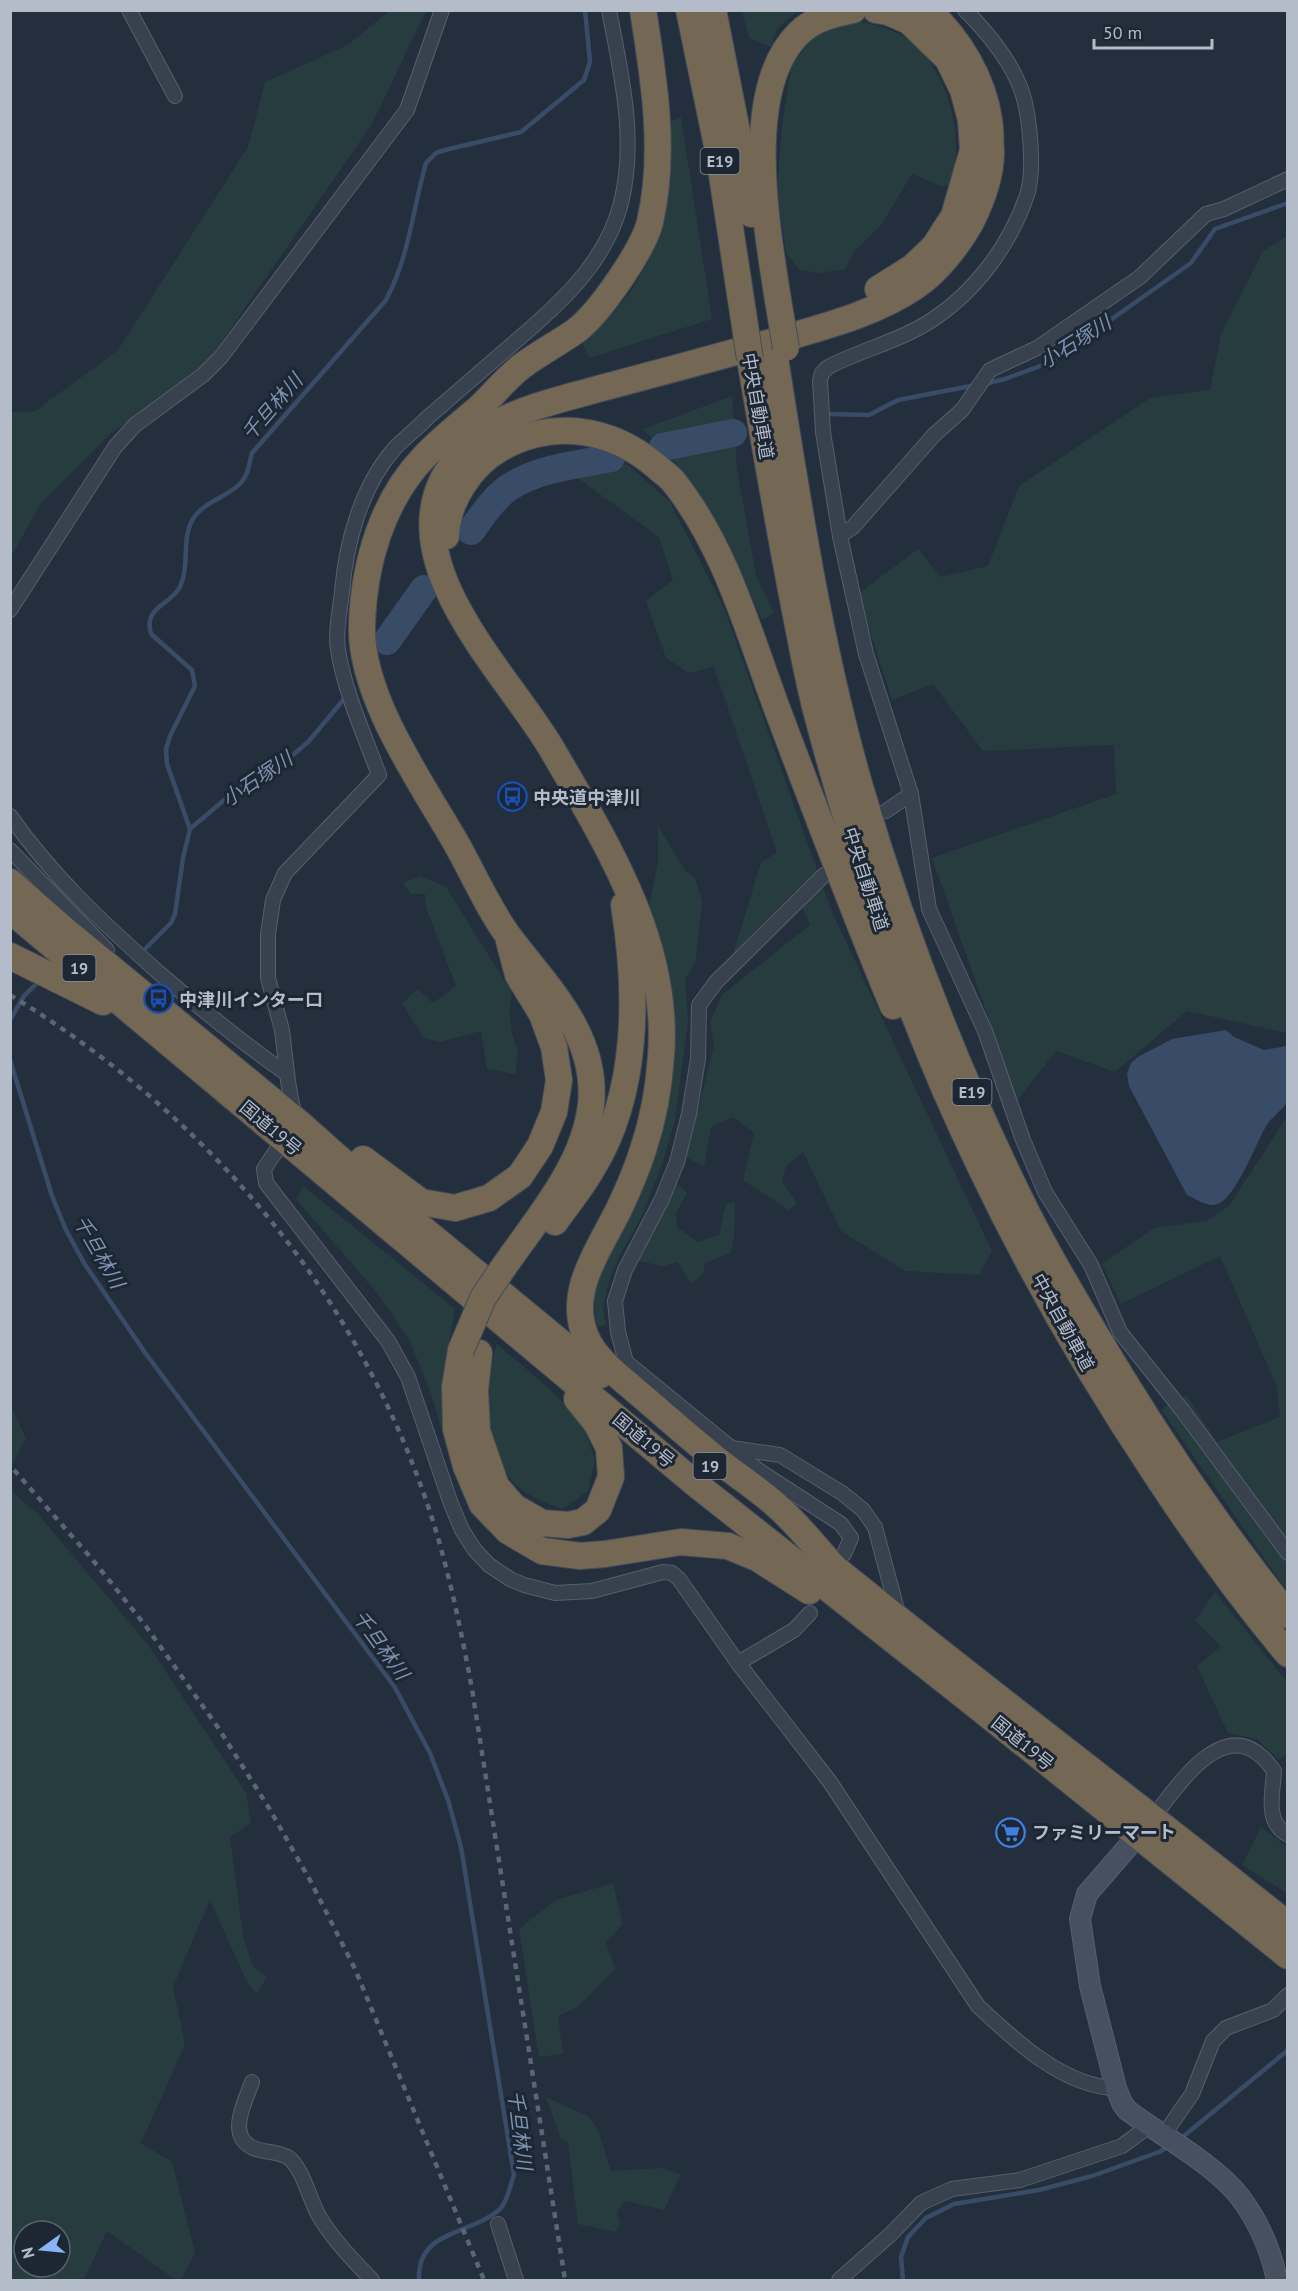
<svg xmlns="http://www.w3.org/2000/svg" width="1298" height="2291" font-family="'PT Sans','Noto Sans JP',sans-serif">
	<style>
		.green { fill: #263c3f; fill-rule: evenodd }
		.water { fill: #394c67 }
		.lines { fill: none; stroke-linecap: round; stroke-linejoin: round }
		.stream { stroke: #394c67; stroke-width: 4.5 }
		.river { stroke: #394c67; stroke-width: 28 }
		.street-casing { stroke: #565f6c; stroke-width: 16 }
		.secondary-casing { stroke: #565f6c; stroke-width: 22 }
		.highway-casing { stroke: #434c59; stroke-width: 28 }
		.street { stroke: #38414e; stroke-width: 14 }
		.secondary { stroke: #465061; stroke-width: 20 }
		.highway { stroke: #746855; stroke-width: 26 }
		.rail { stroke: #5a6575; stroke-width: 4.5; stroke-dasharray: 6 6; stroke-linecap: butt }
		.highway-bridge-casing { stroke: #434c59; stroke-width: 28; stroke-linecap: butt }
		.highway-bridge { stroke: #746855; stroke-width: 26 }
		.labels { text-anchor: middle; dominant-baseline: central; stroke-width: 6; stroke-linejoin: round; paint-order: stroke }
		.shield { fill: #1d2633; stroke: #878f9c; stroke-width: 1.5 }
		.shield-label { font-size: 16px; font-weight: bold; fill: #b4bcc9 }
		.street-label { font-size: 18px; fill: #b4bcc9; stroke: #1d2633 }
		.poi-label { font-size: 18px; font-weight: bold; fill: #b4bcc9; stroke: #1d2633; text-anchor: start }
		.water-label { font-size: 20px; font-style: italic; fill: #7c92b1; stroke: #1d2633 }
	</style>
	<rect width="100%" height="100%" fill="#242f3e"/>
	<g class="green">
		<polygon points="389,11 426,11 372,124 203,369 110,434 41,503 11,557 11,412 34,412 118,350 248,147 265,82 348,45"/>
		<polygon points="742,11 742,10 798,11 777,29 771,47 749,38"/>
		<path d="M852 20C876 25 902 31 921 48 926 52 930 61 933 67 956 106 960 141 953 184L941 186 912 174 881 225 854 252 845 269 820 273 800 270 786 253 777 192 782 125 792 65 816 34Z"/>
		<path d="M681 117 712 319 589 358 583 344C605 321 630 298 644 269 666 226 662 172 665 124Z"/>
		<polygon points="1287,236 1287,1033 1187,1011 1115,1072 1056,1051 1016,1102 1002,1056 932,858 1116,794 1114,745 983,751 933,684 892,700 858,594 918,549 941,577 988,566 1019,486 1150,398 1210,390 1221,334 1263,251"/>
		<path d="M732 396 737 469 756 575 774 613 762 620C741 569 717 517 684 473 672 457 656 443 643 429Z"/>
		<polygon points="627,464 670,502 724,608 832,912 992,1251 979,1275 905,1271 841,1231 803,1152 786,1166 782,1181 797,1204 789,1210 743,1180 754,1133 733,1117 711,1127 704,1167 686,1157 714,1046 710,1021 723,994 810,925 795,891 733,955 761,862 777,853 714,667 689,673 666,658 646,601 673,580 659,537 572,474"/>
		<polygon points="658,826 686,872 695,877 702,902 695,964 685,979 688,1021 675,1120 662,1165 641,1218 619,1257 608,1283 603,1308 606,1325 596,1327 594,1295 600,1266 658,1115 649,924 650,901 658,863"/>
		<polygon points="420,876 446,887 512,993 509,1012 512,1033 518,1053 515,1074 487,1069 481,1031 440,1042 424,1038 402,1004 417,989 433,1003 456,986 426,907 425,894 411,894 403,883"/>
		<polygon points="1287,1117 1287,1591 1161,1409 1186,1395 1217,1442 1280,1417 1277,1387 1220,1256 1121,1304 1102,1264 1154,1228 1206,1221 1229,1206"/>
		<polygon points="674,1181 687,1193 676,1213 677,1227 698,1242 719,1235 726,1204 735,1202 734,1237 731,1253 705,1263 703,1275 691,1283 677,1262 663,1266 639,1261 663,1211"/>
		<polygon points="303,1186 455,1309 446,1359 444,1408 451,1444 446,1445 432,1397 409,1339 378,1294 296,1199"/>
		<path d="M497 1344 551 1390 583 1424 595 1461 588 1491 563 1509C545 1503 531 1498 517 1486 496 1468 484 1411 487 1385 489 1371 493 1357 497 1344Z"/>
		<polygon points="10,1405 26,1438 11,1466 10,1466"/>
		<path d="M10 1490 37 1513 149 1646 246 1793 251 1823 230 1837 243 1936 253 1967 267 1977 257 1994 247 1982 210 1900 173 1987 185 2045 141 2143 172 2162 195 2252 181 2280H176L107 2231 84 2280H11ZM24 2231H60V2267H24Z"/>
		<polygon points="1215,1592 1287,1682 1287,1754 1279,1760 1257,1739 1228,1733 1197,1666 1221,1646 1195,1621"/>
		<polygon points="1261,1827 1287,1847 1287,1893 1242,1865"/>
		<polygon points="613,1883 623,1924 606,1942 615,1969 579,2006 558,2016 563,2054 539,2057 519,1929 556,1900"/>
		<polygon points="546,2097 589,2117 598,2130 611,2171 661,2168 681,2174 664,2210 625,2201 617,2212 620,2225 616,2232 578,2224 568,2142 561,2139"/>
	</g>
	<path class="water" d="M1226 1030 1234 1037 1264 1050 1287 1046V1103C1281 1110 1274 1116 1268 1123 1257 1139 1234 1206 1213 1205 1205 1205 1194 1198 1187 1195L1129 1086 1127 1074 1131 1063 1138 1057 1172 1039Z"/>
	<g class="lines">
		<g class="stream">
			<polyline points="984,384 1005,379 1051,362 1191,263 1215,229 1288,203"/>
			<polyline points="831,414 869,415 898,400 976,385"/>
			<polyline points="190,829 237,789 278,768 309,741 344,699"/>
			<path d="M146 948 171 923 175 914 183 858 190 829 167 764 166 749 170 736 195 686 192 670 151 634C143 606 170 606 180 587 190 566 181 539 193 519 205 499 236 496 246 475 249 468 250 460 252 453L386 300C410 254 412 212 426 163L436 153 445 150 521 132 584 80 590 62 585 10"/>
			<polyline points="10,1020 24,996 37,983"/>
			<path d="M10 1060 52 1196 66 1230 84 1263 146 1354 394 1686 430 1753 448 1800 461 1847 514 2175C510 2185 508 2201 500 2209 470 2236 417 2229 419 2280"/>
			<polyline points="1179,2140 1288,2050"/>
			<polyline points="903,2280 901,2257 908,2237 926,2218 954,2204 1039,2190 1092,2176 1159,2152 1169,2146"/>
		</g>
		<g class="river">
			<polyline points="663,447 733,433"/>
			<path d="M471 531C482 516 493 499 508 488 538 468 576 465 611 458"/>
			<polyline points="387,641 424,589"/>
		</g>
		<defs>
			<g id="street">
				<polyline points="129,10 175,96"/>
				<polyline points="840,536 853,527 934,435 962,410 990,370 1037,348 1140,277 1206,214 1224,209 1288,179"/>
				<polyline points="10,610 115,447 135,425 203,375 221,357 407,110 442,10"/>
				<polyline points="911,794 929,909 985,1031 1023,1140 1045,1192 1091,1265 1120,1332 1182,1410 1288,1553"/>
				<path d="M886 811 911 794 866 654 840 536 823 432 820 381 822 373 828 367C861 350 900 341 932 320 976 291 1010 245 1027 195 1035 171 1030 116 1022 92 1011 60 988 33 965 10"/>
				<path d="M10 816C54 878 102 922 158 972 200 1008 242 1043 287 1074"/>
				<polyline points="10,850 107,950"/>
				<polyline points="824,875 716,982 699,1005 698,1059 689,1114 677,1162 662,1199 625,1270 615,1301 618,1332 626,1362 758,1470 841,1524 851,1538 844,1554"/>
				<path d="M296 1115 292 1104 288 1081 282 1030 268 978V934L273 900 285 873 379 775C364 734 345 693 338 650 335 632 340 610 342 592 346 543 361 487 394 449 404 438 417 429 427 418 459 390 491 363 523 335 565 299 607 259 621 203 637 139 621 73 609 10"/>
				<path d="M284 1139 264 1169 266 1183 388 1341 408 1377 451 1504 462 1530 474 1549 489 1565 510 1579 524 1585 555 1593 592 1591 663 1572 672 1573 679 1579 738 1663 830 1782 978 2006C1014 2040 1064 2087 1116 2088"/>
				<polyline points="731,1448 780,1455 842,1493 863,1510 875,1527 899,1617"/>
				<polyline points="738,1663 794,1630 810,1613"/>
				<path d="M1153 1817C1176 1789 1220 1718 1262 1757 1267 1761 1271 1767 1274 1771 1273 1793 1264 1822 1288 1835"/>
				<path d="M252 2082C247 2097 232 2125 243 2140 254 2155 276 2149 289 2158 303 2169 310 2201 319 2216 333 2240 353 2260 372 2280"/>
				<polyline points="1163,2136 1192,2094 1213,2041 1226,2028 1273,2010 1288,1995"/>
				<polyline points="498,2224 516,2280"/>
				<polyline points="839,2280 891,2234 921,2203 952,2189 1020,2180 1122,2146 1149,2126"/>
			</g>
			<path id="secondary" d="M1146 1826 1087 1894 1080 1919 1090 1986 1116 2088 1122 2103 1127 2110C1159 2134 1217 2166 1240 2197 1258 2221 1271 2251 1277 2280"/>
			<g id="highway">
				<polyline points="689,10 719,155 743,313"/>
				<polyline points="713,10 741,152 751,214"/>
				<polyline points="876,10 888,12 909,21 948,59 963,90 971,120 973,150 954,216 934,247 913,267 878,289"/>
				<path d="M778 300C767 229 741 89 799 33 813 19 833 14 853 10"/>
				<path d="M774 352C797 498 819 645 860 787 901 927 954 1064 1018 1195 1042 1245 1071 1293 1099 1340 1156 1436 1218 1528 1288 1615"/>
				<path d="M750 359C764 441 778 523 794 605 801 640 807 675 816 710 857 866 910 1021 980 1166 1031 1273 1091 1377 1157 1476 1197 1537 1240 1597 1288 1654"/>
				<path d="M446 536C447 501 471 465 501 448 554 419 611 428 656 466 661 471 668 475 673 481 725 546 748 630 776 706 814 807 852 907 893 1006"/>
				<polyline points="10,882 66,931 299,1123 361,1178 600,1375"/>
				<polyline points="10,910 697,1485 977,1706 1288,1956"/>
				<polyline points="10,956 103,1002"/>
				<polyline points="363,1159 421,1202 455,1208 489,1198 520,1176 540,1146 554,1112 559,1080 554,1047 542,1014 518,975 509,941"/>
				<path d="M555 1222C567 1205 581 1188 592 1169 639 1093 638 991 624 905"/>
				<path d="M501 1271C535 1221 584 1167 591 1105 598 1036 548 988 510 938 490 912 473 873 456 843 421 782 359 695 362 624 364 564 382 500 425 456 442 438 462 423 480 407 494 394 506 378 522 366 539 353 559 343 577 330 600 312 643 250 650 222 666 153 654 79 643 10"/>
				<polyline points="461,1350 455,1387 456,1429 466,1466 482,1504 508,1531 542,1551 580,1556 605,1554 681,1542 728,1546 757,1558 809,1591"/>
				<polyline points="479,1353 475,1390 477,1431 496,1486 514,1507 542,1523 568,1525 583,1522 598,1510 611,1477 609,1448 597,1424 577,1399"/>
				<path d="M820 1556C974 1681 1133 1801 1288 1925"/>
				<path d="M834 1567C815 1547 797 1523 776 1505 755 1486 730 1471 709 1453 684 1433 660 1411 636 1391 618 1375 595 1359 586 1337 566 1292 600 1248 619 1209 628 1190 637 1169 643 1150 653 1120 659 1088 661 1056 670 944 607 844 553 751 511 678 397 570 443 479 454 458 482 430 503 420 528 407 566 398 594 390 652 375 710 359 768 343 818 328 872 316 916 286 938 271 958 245 971 222 982 200 991 177 991 152 990 141 991 130 989 120 983 78 959 39 928 10"/>
			</g>
		</defs>
		<use href="#street" class="street-casing"/>
		<use href="#secondary" class="secondary-casing"/>
		<use href="#highway" class="highway-casing"/>
		<use href="#street" class="street"/>
		<use href="#secondary" class="secondary"/>
		<use href="#highway" class="highway"/>
		<g class="rail">
			<path d="M10 995C204 1113 351 1284 426 1500 447 1561 460 1625 472 1689L565 2280"/>
			<polyline points="14,1470 92,1559 145,1625 217,1726 269,1808 311,1882 355,1969 484,2280"/>
		</g>
		<defs>
			<g id="highway-bridge">
				<polyline points="778,300 786,348"/>
				<polyline points="743,313 750,359"/>
				<polyline points="461,1350 483,1298 501,1271"/>
			</g>
		</defs>
		<use href="#highway-bridge" class="highway-bridge-casing"/>
		<use href="#highway-bridge" class="highway-bridge"/>
	</g>
	<defs>
		<symbol id="bus-ring" viewBox="-11 -11 22 22"><circle r="9.5" fill="#1d2633" stroke="#1a4fb4" stroke-width="1.5"/><path d="M-5-6H5V4H4V6H2V4H-2V6H-4V4H-5ZM-3.5-4V0h7V-4ZM-3.5 1.2v1.5H-2V1.2ZM2 1.2v1.5H3.5V1.2Z" fill="#1a4fb4"/></symbol>
		<symbol id="supermarket-ring" viewBox="-11 -11 22 22"><circle r="9.5" fill="#1d2633" stroke="#3f7fe0" stroke-width="1.5"/><path d="M-6-5.5h2.5l.6 2H6L4.5 2H-2.5L-4.4-4H-6ZM-1.5 3.2a1.3 1.3 0 1 0 .1 0ZM3 3.2a1.3 1.3 0 1 0 .1 0Z" fill="#3f7fe0"/></symbol>
	</defs>
	<g fill-rule="evenodd">
		<use href="#bus-ring" x="496" y="780" width="33" height="33"/>
		<use href="#bus-ring" x="142" y="982" width="33" height="33"/>
		<use href="#supermarket-ring" x="994" y="1816" width="33" height="33"/>
	</g>
	<g class="labels">
		<g class="shield">
			<rect x="700.5" y="148" width="39" height="26" rx="4.5"/>
			<rect x="62.5" y="955" width="33" height="26" rx="4.5"/>
			<rect x="952.5" y="1079" width="39" height="26" rx="4.5"/>
			<rect x="693.5" y="1453" width="33" height="26" rx="4.5"/>
		</g>
		<g class="shield-label">
			<text x="720" y="161">E19</text>
			<text x="79" y="968">19</text>
			<text x="972" y="1092">E19</text>
			<text x="710" y="1466">19</text>
		</g>
		<g class="street-label">
			<text transform="translate(758 406) rotate(80)">中央自動車道</text>
			<text transform="translate(866 879) rotate(72)">中央自動車道</text>
			<text transform="translate(271 1128) rotate(40)">国道19号</text>
			<text transform="translate(1063 1322) rotate(61)">中央自動車道</text>
			<text transform="translate(644 1440) rotate(40)">国道19号</text>
			<text transform="translate(1023 1743) rotate(39)">国道19号</text>
		</g>
		<g class="poi-label">
			<text x="533" y="797">中央道中津川</text>
			<text x="179" y="999">中津川インター口</text>
			<text x="1032" y="1832">ファミリーマート</text>
		</g>
		<g class="water-label">
			<text transform="translate(1075 342) rotate(-32)">小石塚川</text>
			<text transform="translate(272 407) rotate(-49)">千旦林川</text>
			<text transform="translate(257 779) rotate(-34)">小石塚川</text>
			<text transform="translate(99 1252) rotate(60)">千旦林川</text>
			<text transform="translate(381 1645) rotate(54)">千旦林川</text>
			<text transform="translate(520 2130) rotate(83)">千旦林川</text>
		</g>
	</g>
	<rect width="1298" height="2291" fill="none" stroke="#b4bcc9" stroke-width="24"/>
	<g transform="translate(42 2249) rotate(255)"><circle r="28" fill="#1d2633" stroke="#59626f" stroke-width="1.5"/>
	<path d="M0-4.5L10 22L0 15L-10 22Z" fill="#8ab4f8"/>
	<text y="-9" font-size="16" font-weight="bold" text-anchor="middle" fill="#b4bcc9">N</text>
	</g>
	<path d="M1094 39v9h118v-9" fill="none" stroke="#b4bcc9" stroke-width="3"/>
	<text x="1103" y="39" font-size="18" fill="#b4bcc9" stroke="#1d2633" stroke-width="4.5" paint-order="stroke">50 m</text>
</svg>
